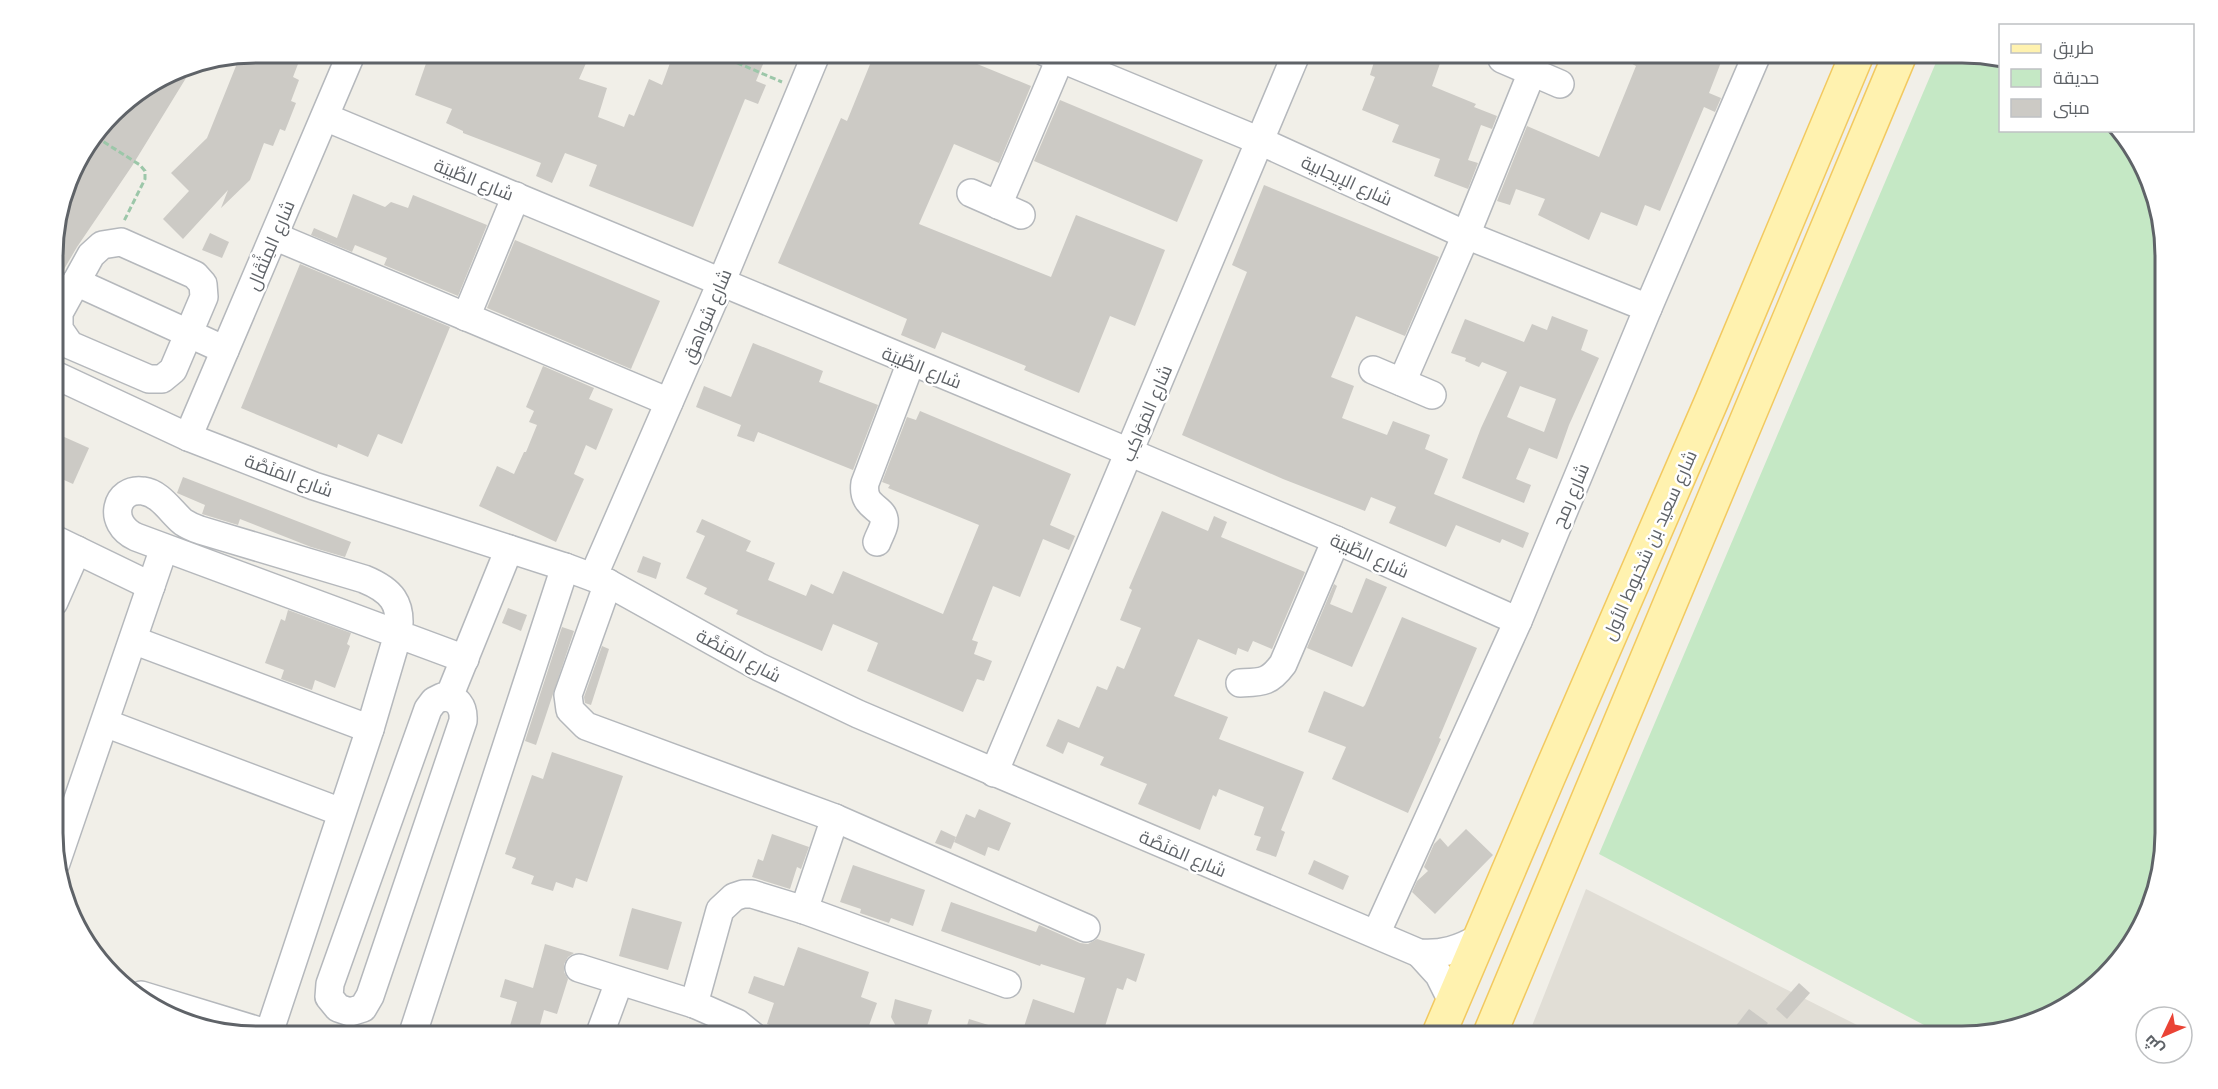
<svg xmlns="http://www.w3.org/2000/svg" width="2218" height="1089" font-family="'Open Sans',Cairo,sans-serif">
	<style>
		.education { fill: #e1ded6 }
		.green { fill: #c5e8c5 }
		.building { fill: #cccac5; fill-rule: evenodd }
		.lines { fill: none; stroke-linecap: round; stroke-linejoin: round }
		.minor-casing { stroke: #b5b8bc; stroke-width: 30 }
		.major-casing { stroke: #f2c960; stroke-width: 36 }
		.path { stroke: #9cc7a9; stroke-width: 3; stroke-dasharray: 6 3; stroke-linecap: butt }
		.minor { stroke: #fff; stroke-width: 27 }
		.major { stroke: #fff2af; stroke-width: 33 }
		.labels { text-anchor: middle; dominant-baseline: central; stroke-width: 5; stroke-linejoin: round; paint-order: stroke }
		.street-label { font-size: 18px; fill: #5f6368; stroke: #fff }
		.rim { fill: none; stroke: #5f6368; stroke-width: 3 }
	</style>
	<rect width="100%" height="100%" fill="#f1efe8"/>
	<polygon class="education" points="1586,889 1879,1036 1528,1036"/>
	<polygon class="green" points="1940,53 1962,53 2000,61 2000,130 2117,131 2131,142 2164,229 2165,834 2145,923 2075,1002 1975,1036 1945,1036 1599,854"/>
	<g class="building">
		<polygon points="256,52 279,52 277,56 298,64 293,77 299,80 291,101 296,103 285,131 280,129 273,146 264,143 250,180 221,208 228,190 183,239 163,219 189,191 171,173 207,138 240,56"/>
		<polygon points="430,52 449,58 451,52 591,52 579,79 607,88 598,117 624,127 629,114 634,116 649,79 662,85 674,52 768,52 756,81 766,85 758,104 745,99 693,227 589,186 597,165 565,153 552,183 536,176 541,163 463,133 463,131 446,123 452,109 415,95"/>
		<polygon points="875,52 948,52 1031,86 999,163 954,144 919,224 1051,277 1076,215 1165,250 1135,326 1110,316 1079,393 1024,370 1026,366 942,332 935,349 901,335 907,319 778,263 841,118 847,121"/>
		<polygon points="1377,52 1444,52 1432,86 1476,104 1474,107 1497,116 1492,129 1481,125 1468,160 1478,163 1468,189 1434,176 1440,159 1392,142 1399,125 1362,110 1375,77 1370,75"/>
		<polygon points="1610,52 1725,52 1709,93 1721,98 1715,112 1704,107 1660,211 1645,205 1637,226 1601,212 1589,240 1538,215 1545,199 1516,189 1510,205 1497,201 1527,126 1599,157 1636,66"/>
		<polygon points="194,65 132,166 77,247 53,288 53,242 74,165 121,103 178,68"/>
		<polygon points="1060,100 1203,160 1177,222 1034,161"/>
		<polygon points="1264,185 1439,257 1405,336 1356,316 1331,377 1354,386 1342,418 1387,435 1393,421 1430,435 1425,449 1448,459 1434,494 1529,533 1523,548 1502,539 1500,543 1456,525 1446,547 1389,523 1396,507 1371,497 1365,511 1283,479 1182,435 1247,272 1232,265"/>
		<polygon points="353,194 385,207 391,202 408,208 413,195 487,225 458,296 384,265 387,258 355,245 352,252 311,235 314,228 337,238"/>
		<polygon points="210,233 229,242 222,258 202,250"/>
		<polygon points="515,240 660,301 631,369 487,308"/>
		<polygon points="300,264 450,327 402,444 378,434 368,457 338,444 337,448 241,408"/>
		<path d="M1552 316 1588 330 1581 350 1599 358 1569 425 1557 459 1529 448 1516 479 1531 485 1524 503 1462 478 1481 428 1507 372 1482 362 1479 367 1465 361 1466 358 1451 353 1465 319 1524 342 1532 324 1547 330ZM1520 386 1556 399 1544 432 1507 417Z"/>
		<polygon points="753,343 823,371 819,382 878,405 853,470 758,432 754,442 737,436 741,425 696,407 704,386 731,397"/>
		<polygon points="543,366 594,388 589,399 613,409 596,450 586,445 574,474 584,479 556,542 479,506 497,466 514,474 524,452 526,452 537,425 529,422 534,411 526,407"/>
		<polygon points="920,411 1071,474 1050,525 1075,536 1069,550 1043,539 1020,597 993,586 972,640 978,642 974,654 992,661 984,681 977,679 963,712 867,671 878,643 833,624 822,651 736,614 738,610 704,594 707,588 686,578 705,536 696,532 702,519 751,541 746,551 775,563 768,580 806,596 811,584 833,594 843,571 943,614 979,525 888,488 890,485 882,482 907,417 916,420"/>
		<polygon points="53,432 89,448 73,484 53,475"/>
		<polygon points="183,477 351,542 345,557 311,547 240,519 238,525 202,514 205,505 177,493"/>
		<polygon points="1162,511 1208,531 1214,516 1227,522 1221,537 1305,572 1272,649 1253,641 1248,652 1238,648 1236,655 1198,639 1174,696 1228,717 1219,739 1304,772 1281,830 1285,832 1276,857 1256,850 1261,837 1254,835 1264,807 1219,789 1216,797 1213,795 1200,830 1138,804 1147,784 1100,765 1104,757 1068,742 1063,754 1046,746 1058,719 1079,728 1097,686 1107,690 1117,666 1124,669 1141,628 1120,620 1132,590 1129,588"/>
		<polygon points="643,556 661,563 656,579 637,572"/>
		<polygon points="1366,578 1387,587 1352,667 1307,648 1334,584 1337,586 1330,604 1352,613"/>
		<polygon points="508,608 527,615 521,631 502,623"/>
		<polygon points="288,610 351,633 347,644 350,646 335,688 315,680 312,690 281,679 284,670 265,663 281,619 285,621"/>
		<polygon points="1402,617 1477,648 1439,738 1441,739 1408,813 1332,779 1346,747 1308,732 1324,691 1363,707 1365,705"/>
		<polygon points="562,627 574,631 536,745 525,741"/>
		<polygon points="602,646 609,649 591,705 585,703 584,697"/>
		<polygon points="552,752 623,776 587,882 576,878 573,888 556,882 553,891 531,884 534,876 512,868 516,858 505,854 532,775 543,779"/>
		<polygon points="979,809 1011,823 999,851 988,847 985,856 954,842 966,814 975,818"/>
		<polygon points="1466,829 1493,855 1435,914 1412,892 1417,881 1428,871 1424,867 1434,844 1440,838 1448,847"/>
		<polygon points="941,830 956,837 951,849 935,843"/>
		<polygon points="772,834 809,847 801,869 797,867 790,889 752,877 758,859 763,861"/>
		<polygon points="1314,860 1349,876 1343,890 1308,874"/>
		<polygon points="853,865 925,890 913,926 891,918 889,923 860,913 861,909 840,902"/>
		<polygon points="951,902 1036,932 1039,925 1080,943 1088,944 1097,939 1145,954 1136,982 1127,978 1123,990 1117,988 1102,1036 1021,1036 1033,999 1074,1013 1085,978 1041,964 1040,966 941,931"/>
		<polygon points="632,908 682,922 668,970 619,956"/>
		<polygon points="545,944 574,953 568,957 564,964 564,972 568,979 557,1014 544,1010 537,1036 507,1036 517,1002 500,997 505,979 533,988"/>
		<polygon points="798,947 869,972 861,997 877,1003 866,1034 846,1026 842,1036 797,1036 767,1024 774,1003 748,993 754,976 784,986"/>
		<polygon points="1799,983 1810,993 1787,1019 1776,1009"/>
		<polygon points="895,999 932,1010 924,1036 901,1036 891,1017"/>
		<polygon points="1749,1009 1768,1023 1758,1036 1728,1036"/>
		<polygon points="969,1019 1014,1033 1014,1036 964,1036"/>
	</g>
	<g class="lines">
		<defs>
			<g id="minor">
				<polyline points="1045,52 1260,141 1466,235 1648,308"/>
				<polyline points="1502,59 1560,84"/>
				<polyline points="325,117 1129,452 1336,540 1518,621"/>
				<polyline points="971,193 1021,215"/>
				<polyline points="998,205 1060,59"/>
				<polyline points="274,236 669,402"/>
				<polygon points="121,242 195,275 203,284 204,297 173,370 162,379 149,379 70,345 59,329 59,313 91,255 102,245"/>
				<polyline points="76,282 225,350"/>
				<polyline points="466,317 516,196"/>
				<polyline points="1373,370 1432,395"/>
				<path d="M53 374 188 437 314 486 565 567 608 583 759 667 858 714 1419 953C1442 955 1460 949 1479 938"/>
				<polyline points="1402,382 1466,235 1532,72"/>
				<polyline points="188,437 352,52"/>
				<polyline points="54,539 151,586"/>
				<path d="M877 542C879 536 883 530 884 524 887 506 861 510 865 483L911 362"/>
				<polyline points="593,577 721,283 817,52"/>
				<polyline points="608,583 568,695 570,710 586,726 835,818 1086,928"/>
				<polyline points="54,602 77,550"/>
				<polyline points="133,640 370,729"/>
				<path d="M1240 683C1262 682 1269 683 1283 664L1336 540"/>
				<path d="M442 697C458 697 464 707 463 721L370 996 363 1008 350 1012 338 1008 329 997 330 984 428 709 434 701Z"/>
				<polyline points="449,697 509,549"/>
				<polyline points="105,723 341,812"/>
				<polyline points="994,773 1297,52"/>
				<polyline points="56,863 164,548"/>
				<polyline points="804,910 835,818"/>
				<polyline points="1376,934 1518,621 1648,308 1758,52"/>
				<polyline points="1419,953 1439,975 1452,1001"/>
				<polyline points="579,968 694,1004 737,1023 753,1036"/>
				<polyline points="141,995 269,1034"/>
				<polyline points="694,1004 720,910 734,897 743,894 752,894 804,910 1007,984"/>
				<path d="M268 1036 370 729 398 634C403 603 391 590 364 579L200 530C194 528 189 526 183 522 171 512 160 493 143 491 116 487 106 523 136 537L465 659"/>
				<polyline points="412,1036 565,567"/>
				<polyline points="599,1036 619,982"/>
			</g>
			<g id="major">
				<polyline points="1438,1036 1548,778 1712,400 1858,52"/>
				<polyline points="1489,1036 1901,52"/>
			</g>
		</defs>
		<use href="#minor" class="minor-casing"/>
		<use href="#major" class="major-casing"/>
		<g class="path">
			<polyline points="712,52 782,82"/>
			<polyline points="96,137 140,165 145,171 145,179 124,221"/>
		</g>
		<use href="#minor" class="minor"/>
		<use href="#major" class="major"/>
	</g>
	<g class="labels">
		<g class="street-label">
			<text transform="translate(474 179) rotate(22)">شارع الطِّيبَة</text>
			<text transform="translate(1347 180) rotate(24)">شارع الإيجابية</text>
			<text transform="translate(270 245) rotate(-67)">شارع المِثْقَال</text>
			<text transform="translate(706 316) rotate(-67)">شارع شواهق</text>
			<text transform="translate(922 367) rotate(22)">شارع الطِّيبَة</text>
			<text transform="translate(1146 413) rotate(-67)">شارع المَوَاكِب</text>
			<text transform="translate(289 475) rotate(20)">شارع المَنَصَّة</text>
			<text transform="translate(1570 495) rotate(-67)">شارع رمح</text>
			<text transform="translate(1649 545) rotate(-66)">شارع سعيد بن شخبوط الأول</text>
			<text transform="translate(1370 555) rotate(24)">شارع الطِّيبَة</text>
			<text transform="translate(739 655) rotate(28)">شارع المَنَصَّة</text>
			<text transform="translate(1183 853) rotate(23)">شارع المَنَصَّة</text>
		</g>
	</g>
	<path d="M0 0H2218V1089H0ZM256 63H1962A193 193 0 0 1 2155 256V833A193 193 0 0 1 1962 1026H256A193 193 0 0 1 63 833V256A193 193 0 0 1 256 63Z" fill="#fff" fill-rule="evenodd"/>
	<path class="rim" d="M256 63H1962A193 193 0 0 1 2155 256V833A193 193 0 0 1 1962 1026H256A193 193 0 0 1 63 833V256A193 193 0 0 1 256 63Z"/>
	<rect x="1999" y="24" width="195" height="108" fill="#ffffff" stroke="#bfc1c3" stroke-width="1.5"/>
	<rect x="2011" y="44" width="30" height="9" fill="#fff2af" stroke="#bfc1c3" stroke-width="1.5"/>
	<text x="2053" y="54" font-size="18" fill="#5f6368">طريق</text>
	<rect x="2011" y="69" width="30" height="18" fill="#c5e8c5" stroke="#bfc1c3" stroke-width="1.5"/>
	<text x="2053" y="84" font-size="18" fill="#5f6368">حديقة</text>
	<rect x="2011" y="99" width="30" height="18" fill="#cccac5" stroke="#bfc1c3" stroke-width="1.5"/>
	<text x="2053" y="114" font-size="18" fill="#5f6368">مبنى</text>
	<g transform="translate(2164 1035) rotate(226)"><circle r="28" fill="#ffffff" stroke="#bfc1c3" stroke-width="1.5"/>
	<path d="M0-4.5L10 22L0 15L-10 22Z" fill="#ea4335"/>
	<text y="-9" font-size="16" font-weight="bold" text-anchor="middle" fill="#5f6368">ش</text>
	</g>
</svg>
